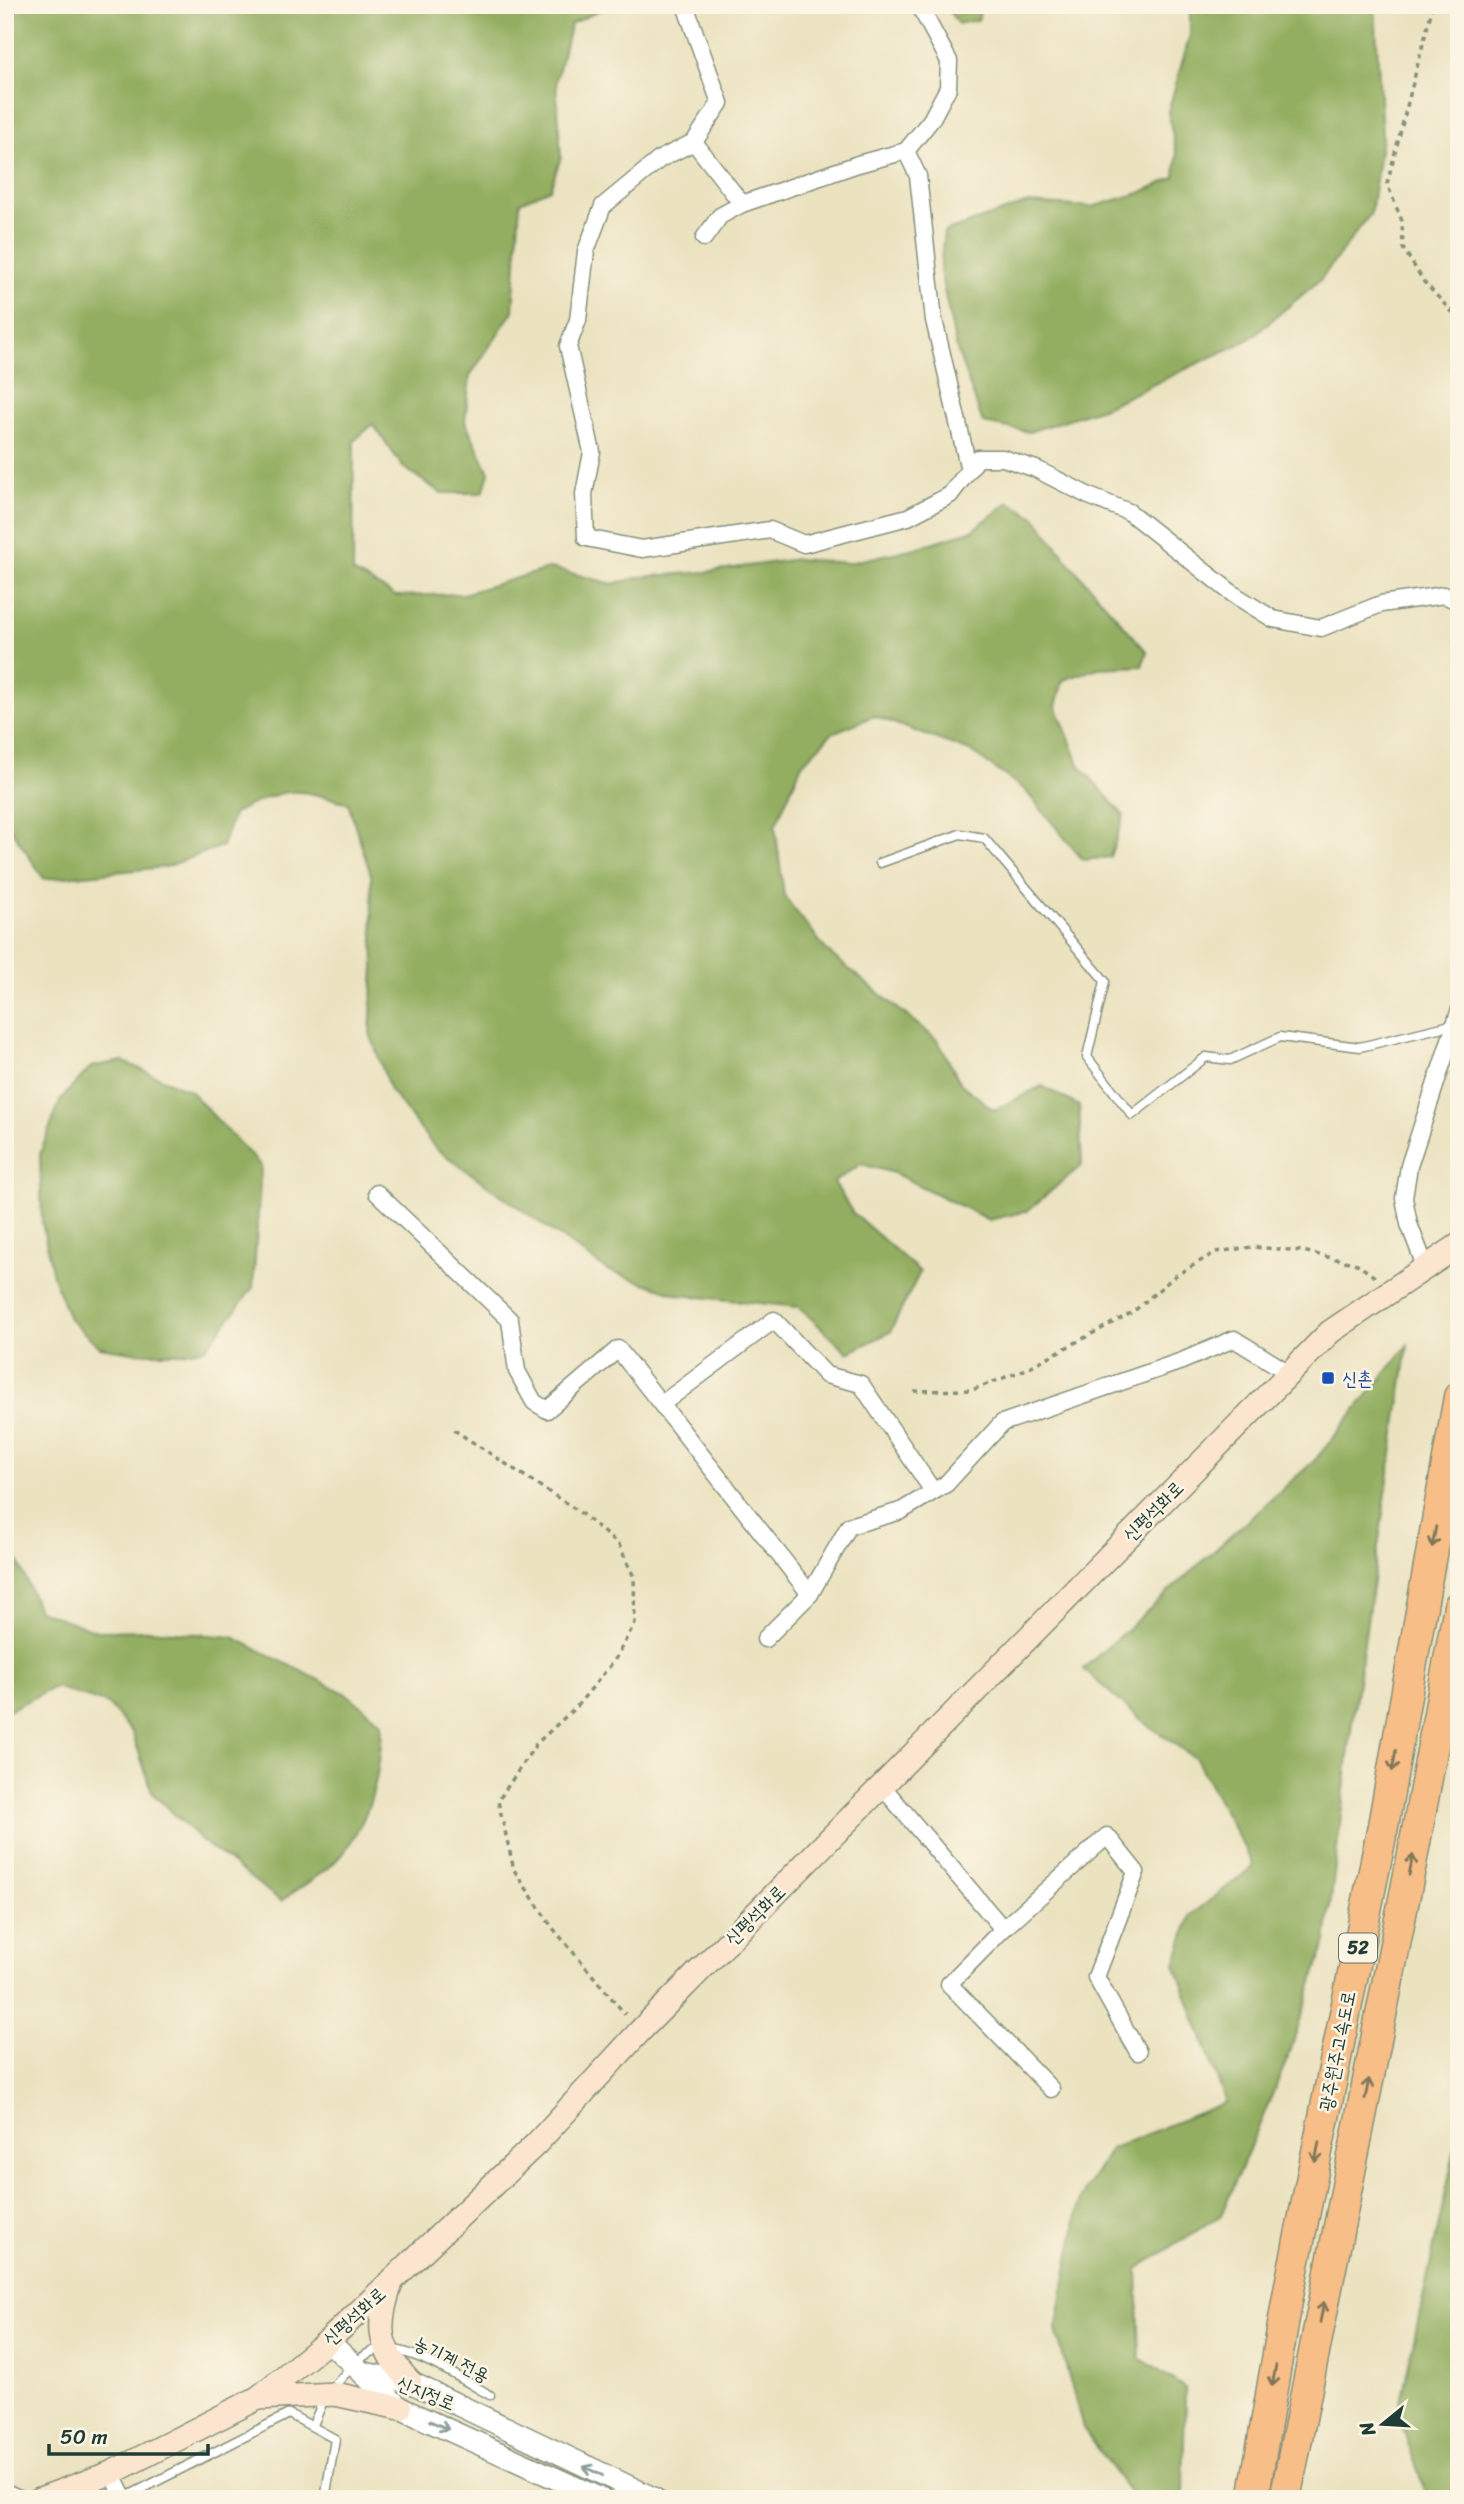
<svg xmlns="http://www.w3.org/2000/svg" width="1464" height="2504" font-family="Sriracha,'Poor Story',sans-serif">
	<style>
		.forest { fill: #93ae60; stroke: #59764a; stroke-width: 2 }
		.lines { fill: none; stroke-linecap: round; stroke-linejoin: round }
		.service-casing { stroke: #85907a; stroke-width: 11 }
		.minor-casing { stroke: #85907a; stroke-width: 19 }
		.tertiary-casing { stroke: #85907a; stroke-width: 24 }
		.secondary-casing { stroke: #85907a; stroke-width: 26 }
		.motorway-casing { stroke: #85907a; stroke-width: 33 }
		.path { stroke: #85907a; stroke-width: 3.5; stroke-dasharray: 5 5; stroke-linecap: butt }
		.service { stroke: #fff; stroke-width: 8 }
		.minor { stroke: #fff; stroke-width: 16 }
		.tertiary { stroke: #fff; stroke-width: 21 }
		.secondary { stroke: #fce5cf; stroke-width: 23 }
		.motorway { stroke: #f7be87; stroke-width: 30 }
		.oneway { stroke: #807759 }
		.oneway2 { stroke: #8f9e9a }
		.transit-dot { fill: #1a4fb4; stroke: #fcf5e5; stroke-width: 2.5 }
		.labels { text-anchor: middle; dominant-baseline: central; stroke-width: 5; stroke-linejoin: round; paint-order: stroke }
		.shield { fill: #fcf5e5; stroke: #617469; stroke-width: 2 }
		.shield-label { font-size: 18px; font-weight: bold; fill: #1f3d34 }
		.transit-label { font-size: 19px; fill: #164399; stroke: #fcf5e5; text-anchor: start }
		.street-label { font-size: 19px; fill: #1f3d34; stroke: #fcf5e5 }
	</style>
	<rect width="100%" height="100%" fill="#fcf5e5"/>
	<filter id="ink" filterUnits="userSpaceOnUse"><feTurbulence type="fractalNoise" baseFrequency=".0143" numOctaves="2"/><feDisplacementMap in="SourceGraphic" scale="14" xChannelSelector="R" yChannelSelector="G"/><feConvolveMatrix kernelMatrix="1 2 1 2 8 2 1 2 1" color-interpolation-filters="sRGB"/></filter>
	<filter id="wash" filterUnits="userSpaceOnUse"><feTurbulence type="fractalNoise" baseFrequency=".00686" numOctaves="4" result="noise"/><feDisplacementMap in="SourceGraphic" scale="28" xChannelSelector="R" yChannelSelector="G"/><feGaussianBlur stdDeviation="1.57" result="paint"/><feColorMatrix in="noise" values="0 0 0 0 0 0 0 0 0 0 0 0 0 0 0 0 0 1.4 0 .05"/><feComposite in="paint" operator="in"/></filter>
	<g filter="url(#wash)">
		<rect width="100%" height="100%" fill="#ebe2c0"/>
		<g class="forest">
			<path d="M5 5H611L571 24 556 80 561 157 550 189 520 202 513 311 470 376 465 421 489 472 483 493H441L403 467 373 424 354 441 353 572 396 596 463 594 551 568 613 584 640 577 706 572 797 559 848 563 916 548 973 530 1009 502 1036 518 1071 565 1147 652 1142 666 1098 668 1063 680 1056 706 1080 766 1124 816 1110 857 1083 860 1025 790 970 751 874 716 832 733 802 764 775 826 784 896 828 952 938 1041 961 1084 994 1110 1042 1086 1079 1106 1082 1165 1027 1211 989 1220 894 1173 861 1164 834 1182 852 1212 920 1272 890 1332 848 1353 799 1307 679 1295 607 1270 435 1148 390 1090 370 1033 374 967 371 875 348 803C290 787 288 786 234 813L222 846 166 867 44 879 5 820Z"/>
			<polygon points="945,5 982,5 978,20 958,24"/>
			<polygon points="1190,5 1375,5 1382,137 1371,213 1320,280 1248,340 1105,407 1029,432 983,423 956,347 940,271 944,232 1028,203 1092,207 1140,193 1175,177 1177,156 1168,112 1190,35"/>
			<polygon points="122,1061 190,1091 261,1166 253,1288 206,1348 182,1353 139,1353 100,1347 69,1319 53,1276 42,1222 40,1154 61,1099 91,1067"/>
			<polygon points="1408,1345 1352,1723 1326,1941 1289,2055 1221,2215 1137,2269 1140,2358 1185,2388 1183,2499 1134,2499 1083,2428 1056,2330 1080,2199 1110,2149 1226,2102 1175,1964 1191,1915 1254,1866 1196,1759 1145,1723 1083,1669 1316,1459"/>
			<path d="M5 1527 38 1610 97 1631 149 1630 233 1637 347 1694 382 1723C381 1771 372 1817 341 1855 326 1873 300 1887 281 1901L201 1840 153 1794 132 1732 108 1704 55 1687 5 1712Z"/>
			<polygon points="1459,2130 1459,2499 1428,2499 1398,2415"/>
		</g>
	</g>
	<g filter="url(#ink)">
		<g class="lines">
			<defs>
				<g id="service">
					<polyline points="880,863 960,834 984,838 1105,981 1087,1057 1132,1115 1206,1057 1230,1060 1280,1037 1360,1047 1455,1024"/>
					<path d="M331 2389C343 2377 356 2359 371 2352 399 2337 464 2381 490 2395"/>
					<polyline points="313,2425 324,2399"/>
					<polyline points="124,2498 289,2414 335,2439 325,2499"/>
				</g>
				<g id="minor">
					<polyline points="685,5 720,103 694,142 660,159 603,206 586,251 578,320 568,346 592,452 584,494 586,538 642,549 770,530 804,544 908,517 950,495 978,458 1003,458 1036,469 1089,496 1129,512 1233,594 1273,619 1321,628 1381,604 1444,595 1459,602"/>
					<polyline points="694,142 742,204"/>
					<polyline points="906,151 918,176 934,320 969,470"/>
					<polyline points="704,238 720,216 742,204 858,164 906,151 931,120 948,88 949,61 920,7"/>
					<polyline points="377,1193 510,1320 517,1371 534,1402 547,1410 618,1349 810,1594"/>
					<polyline points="1425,1266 1409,1224 1404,1198 1409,1166 1459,1012"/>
					<polyline points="663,1403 774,1320 826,1375 861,1384 933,1491"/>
					<polyline points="765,1639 810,1594 849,1526 901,1511 946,1484 1002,1423 1182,1361 1234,1339 1289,1373"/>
					<polyline points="882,1786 1003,1929 949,1984 1051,2089"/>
					<polyline points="1003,1929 1107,1836 1136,1872 1096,1977 1138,2052"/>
					<polyline points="111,2473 124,2499"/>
					<polyline points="5,2492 21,2499"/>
				</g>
				<g id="tertiary">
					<polyline points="328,2341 400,2408 601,2499"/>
					<polyline points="364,2373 410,2382 655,2499"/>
				</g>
				<g id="secondary">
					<path d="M391 2283C376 2327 377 2347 410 2382"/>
					<polyline points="258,2398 335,2394 400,2408"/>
					<polyline points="40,2499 111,2473 258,2398 328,2341 537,2143 640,2031 1330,1332 1459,1245"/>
				</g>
				<g id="motorway">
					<polyline points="1253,2499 1289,2290 1383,1826 1459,1397"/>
					<polyline points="1285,2499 1411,1864 1459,1606"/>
				</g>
			</defs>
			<use href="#service" class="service-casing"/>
			<use href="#minor" class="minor-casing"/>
			<use href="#tertiary" class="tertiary-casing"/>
			<use href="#secondary" class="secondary-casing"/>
			<use href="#motorway" class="motorway-casing"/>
			<g class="path">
				<polyline points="1433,5 1387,184 1402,221 1403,248 1424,282 1451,311 1459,315"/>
				<polyline points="914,1391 972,1390 1024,1370 1133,1312 1175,1276 1216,1252 1252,1247 1303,1251 1357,1264 1375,1277"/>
				<polyline points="454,1430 578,1511 619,1545 634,1577 635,1623 614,1661 577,1706 536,1744 498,1801 514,1870 552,1927 625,2014"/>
			</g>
			<use href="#service" class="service"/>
			<use href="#minor" class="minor"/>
			<use href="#tertiary" class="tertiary"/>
			<use href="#secondary" class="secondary"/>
			<use href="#motorway" class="motorway"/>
		</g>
		<defs><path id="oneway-shaft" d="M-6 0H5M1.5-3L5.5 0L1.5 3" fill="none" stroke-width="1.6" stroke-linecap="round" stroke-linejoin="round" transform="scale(1.75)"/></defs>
		<g class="oneway">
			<use href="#oneway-shaft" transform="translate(1434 1537) rotate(100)"/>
			<use href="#oneway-shaft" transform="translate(1394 1761) rotate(100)"/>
			<use href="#oneway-shaft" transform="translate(1411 1865) rotate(-79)"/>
			<use href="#oneway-shaft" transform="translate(1367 2089) rotate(-79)"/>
			<use href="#oneway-shaft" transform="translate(1317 2152) rotate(101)"/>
			<use href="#oneway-shaft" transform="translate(1322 2312) rotate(-79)"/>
			<use href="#oneway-shaft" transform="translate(1274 2376) rotate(100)"/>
		</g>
		<g class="oneway2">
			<use href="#oneway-shaft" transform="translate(439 2425) rotate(24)"/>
			<use href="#oneway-shaft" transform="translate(593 2471) rotate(-155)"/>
		</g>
	</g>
	<rect class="transit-dot" x="1321" y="1371" width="14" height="14" rx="3.5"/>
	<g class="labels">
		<rect class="shield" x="1339" y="1933.5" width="38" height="29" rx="5"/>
		<g class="shield-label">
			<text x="1358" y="1948">52</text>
		</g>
		<g class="transit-label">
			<text x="1342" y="1378">신촌</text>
		</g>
		<g class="street-label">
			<text transform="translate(1153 1511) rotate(-45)">신평석화로</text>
			<text transform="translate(755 1915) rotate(-45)">신평석화로</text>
			<text transform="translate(1337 2051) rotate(-79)">광주원주고속도로</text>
			<text transform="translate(354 2316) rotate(-42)">신평석화로</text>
			<text transform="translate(452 2359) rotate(26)">농기계 전용</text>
			<text transform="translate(426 2393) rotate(22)">신지정로</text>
		</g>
	</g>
	<rect width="1464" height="2504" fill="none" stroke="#fcf5e5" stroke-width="28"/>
	<g transform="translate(1383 2424) rotate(252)" stroke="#fcf5e5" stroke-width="5" paint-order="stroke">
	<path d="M0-5L12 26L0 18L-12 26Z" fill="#1f3d34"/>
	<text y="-10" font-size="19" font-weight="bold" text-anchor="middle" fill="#1f3d34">N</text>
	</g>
	<path d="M49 2444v10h159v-10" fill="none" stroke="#1f3d34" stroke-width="3.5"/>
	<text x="60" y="2444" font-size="21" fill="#1f3d34" stroke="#fcf5e5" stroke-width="5" paint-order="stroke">50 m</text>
</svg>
